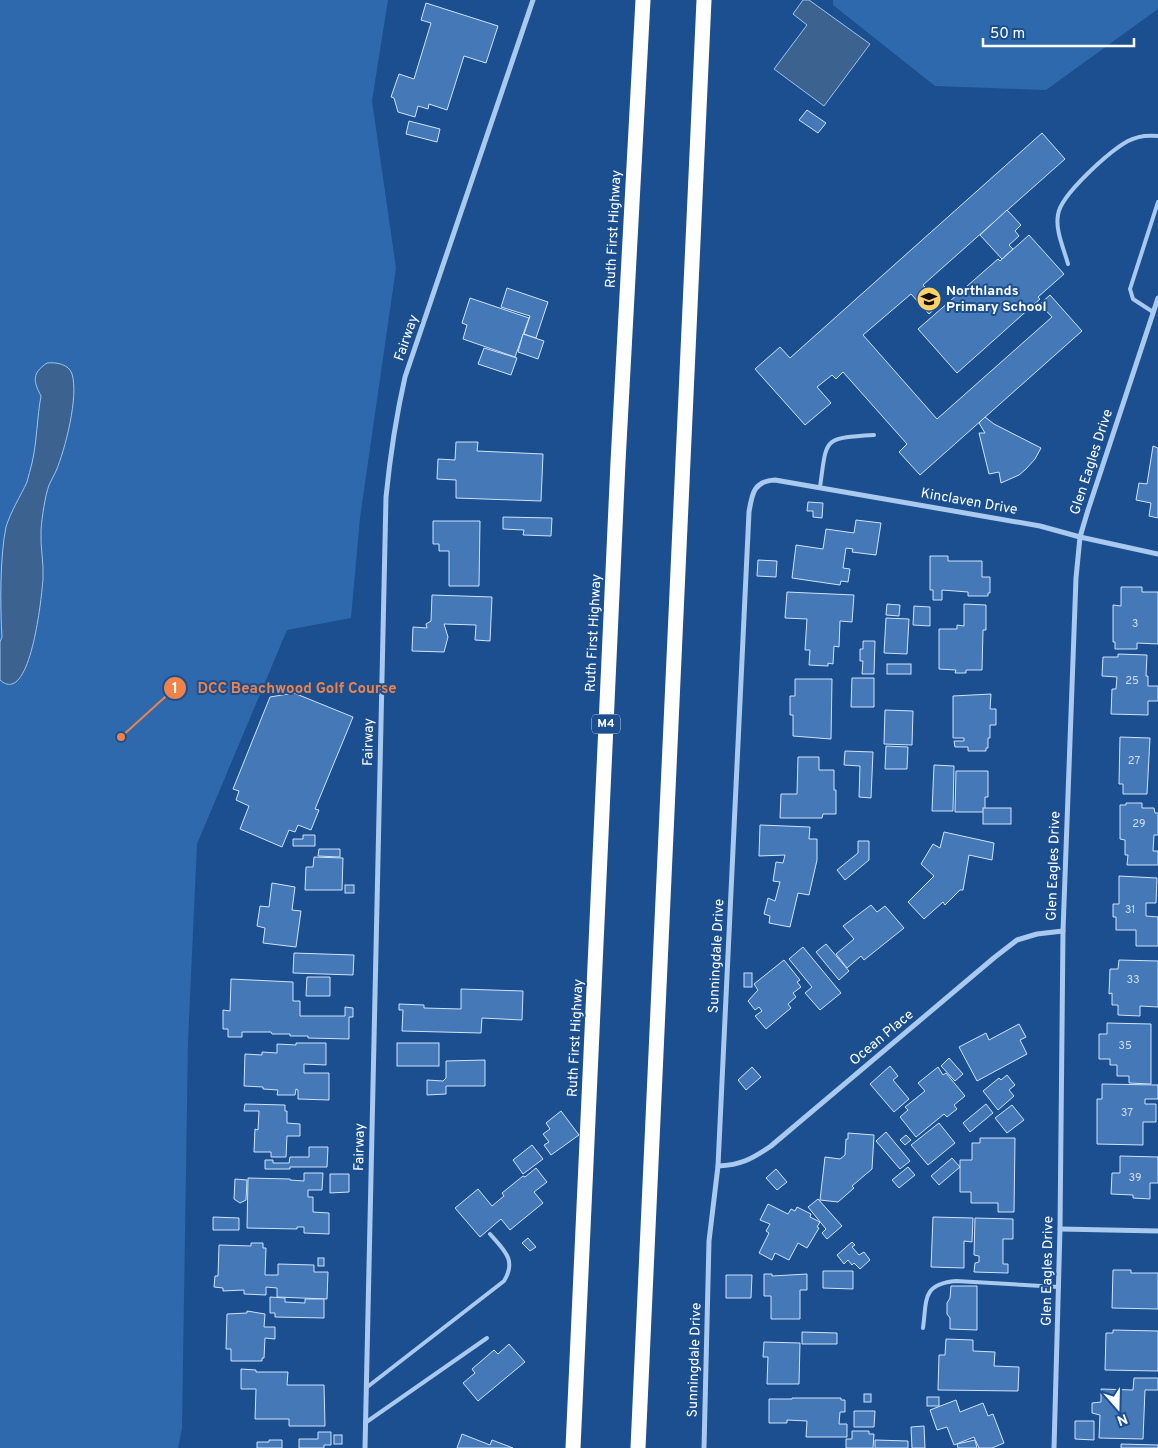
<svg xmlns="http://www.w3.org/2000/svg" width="1158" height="1448" font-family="Overpass,sans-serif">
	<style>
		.green { fill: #2e69ad }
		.water { fill: #3c6290; stroke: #9cc4f0 }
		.building { fill: #4478b7; stroke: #cfe3fa }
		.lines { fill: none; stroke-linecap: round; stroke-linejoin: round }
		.lane { stroke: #a9c9ee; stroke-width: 4 }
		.street { stroke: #a9c9ee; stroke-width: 5 }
		.highway { stroke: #fff; stroke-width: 15 }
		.labels { text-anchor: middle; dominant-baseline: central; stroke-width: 4; stroke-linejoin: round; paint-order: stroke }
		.number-label { font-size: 11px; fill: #d0dded }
		.shield { fill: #1b4f8f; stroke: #bbcadd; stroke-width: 1 }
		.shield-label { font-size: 12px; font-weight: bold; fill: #fff }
		.street-label { font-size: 14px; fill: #fff; stroke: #1b4f8f }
		.poi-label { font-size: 14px; font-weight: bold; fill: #fff; stroke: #1b4f8f; text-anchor: start }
		.leader { fill: none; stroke: #ee8249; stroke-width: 2 }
		.callout-dot { fill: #ee8249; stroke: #1b4f8f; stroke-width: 2 }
		.mark-label { font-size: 15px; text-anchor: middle; font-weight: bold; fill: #fff }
		.callout-label { font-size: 15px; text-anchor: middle; font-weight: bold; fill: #ee8249; stroke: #1b4f8f; stroke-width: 4; stroke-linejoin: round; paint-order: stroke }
	</style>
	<rect width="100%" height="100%" fill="#1b4f8f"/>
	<g class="green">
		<polygon points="0,0 388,0 372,101 396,268 360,518 351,618 287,630 197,844 188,1041 182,1428 178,1448 0,1448"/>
		<polygon points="833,0 1158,0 1158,9 1046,90 935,86 833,5"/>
	</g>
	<g class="water">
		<polygon points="803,0 809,0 870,44 824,106 774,69 807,25 793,14"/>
		<path d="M47 363C56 362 69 364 72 374 79 396 65 450 56 471 54 476 51 480 49 485 45 496 42 517 41 530 40 546 44 563 43 579 42 593 31 708 0 680V642L2 637C0 605 0 556 6 527 11 511 20 497 27 482 29 476 30 469 32 463 37 442 37 417 41 396 33 381 32 373 47 363Z"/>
	</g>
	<g class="building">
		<polygon points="426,3 498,26 486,63 464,56 447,110 429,104 428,109 418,106 415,117 398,112 394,98 391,97 399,74 414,79 431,23 421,20"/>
		<polygon points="807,110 826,123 818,133 799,120"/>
		<polygon points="409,121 440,129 437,142 406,134"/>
		<polygon points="1042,133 1065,159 923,285 940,304 929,314 911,294 863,335 937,419 1052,317 1040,304 1050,295 1082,331 920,475 899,452 907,444 843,372 836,379 832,375 817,387 831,403 805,425 755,369 780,347 790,358"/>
		<polygon points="1007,210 1021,225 1015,231 1019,236 1009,245 1013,249 1002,259 980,235"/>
		<polygon points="1029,235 1064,274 1038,297 1040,299 957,373 918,329 998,259 1000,261"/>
		<polygon points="507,288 548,302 536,338 524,334 530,316 501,307"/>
		<polygon points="470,298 529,318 515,357 463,339 467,325 462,323"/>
		<polygon points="523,334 544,341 538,359 518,352"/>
		<polygon points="484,348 517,358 511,375 478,364"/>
		<polygon points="985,417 994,424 1041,448 1035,459 1026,469 1019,475 1001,483 999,472 989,474 979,433 985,433 979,423"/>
		<polygon points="456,442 478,442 477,451 543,454 541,501 456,498 456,480 437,479 438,459 455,460"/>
		<polygon points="1153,446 1158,448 1158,518 1149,516 1151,503 1136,500 1139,483 1147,484"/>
		<polygon points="808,502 823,503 822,518 813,517 813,511 807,511"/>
		<polygon points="503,517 552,518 551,536 523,535 524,530 503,529"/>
		<polygon points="856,520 881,523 876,555 852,552 853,549 846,548 843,568 850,569 848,582 841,581 840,585 792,578 796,545 823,549 826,529 854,533"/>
		<polygon points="433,521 480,521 479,586 449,586 449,551 439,551 439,544 433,544"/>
		<polygon points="930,556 948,556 948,561 982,561 982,577 990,577 990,593 988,593 988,596 968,596 968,592 942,590 942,600 933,600 933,590 930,590"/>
		<polygon points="758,560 777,561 776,577 757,576"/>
		<polygon points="1121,587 1142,587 1142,592 1158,592 1158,644 1137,643 1137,649 1115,649 1115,642 1113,642 1113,605 1121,606"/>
		<polygon points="787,592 854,595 852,622 840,621 839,647 834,646 833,664 828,663 828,666 809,665 810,650 805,650 807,619 785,618"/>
		<polygon points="432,595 492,597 490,641 475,640 476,625 444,624 448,637 444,652 412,651 413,627 427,628 426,624 431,621"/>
		<polygon points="887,604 900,605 899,616 886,615"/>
		<polygon points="964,604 986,605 986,630 983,630 982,670 966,670 966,673 955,673 956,670 939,669 939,629 957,629 957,625 964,626"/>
		<polygon points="914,606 930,607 930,626 913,625"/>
		<polygon points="886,618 909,619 907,654 884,653"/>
		<polygon points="863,641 875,641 874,674 862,674 863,661 860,661 860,649 863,649"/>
		<polygon points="1118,654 1147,655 1146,676 1148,676 1148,686 1158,686 1158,701 1148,701 1148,715 1111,714 1112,689 1116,689 1117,677 1102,676 1103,657 1118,657"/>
		<rect x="887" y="664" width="24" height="10"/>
		<polygon points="852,678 874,678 874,707 851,707"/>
		<polygon points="795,679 832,679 831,739 793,736 793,715 790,715 790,696 795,696"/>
		<polygon points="294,693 353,717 315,809 319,810 311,830 298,825 295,832 289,830 282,847 240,829 249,806 236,800 239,791 233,789 270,697"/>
		<polygon points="991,694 990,709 996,709 996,725 990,725 990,738 988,738 988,748 986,748 986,751 968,751 968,747 955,747 954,741 964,741 964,738 953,738 953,696"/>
		<polygon points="885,710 913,711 912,745 884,744"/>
		<polygon points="1120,737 1150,738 1147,794 1123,794 1123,784 1119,784"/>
		<polygon points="886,746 908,747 907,769 885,769"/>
		<polygon points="845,751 873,752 871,798 859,797 860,766 844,765"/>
		<polygon points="798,757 819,757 819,770 834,770 834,790 836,790 836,814 823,814 822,818 780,818 781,794 797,794"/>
		<polygon points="934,765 954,766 953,811 932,811"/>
		<polygon points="956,771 988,771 988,797 985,797 985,812 955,812"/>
		<polygon points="1126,803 1142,803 1142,808 1154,808 1155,813 1158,813 1158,835 1154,835 1153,851 1158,851 1158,865 1127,865 1128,855 1125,855 1125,840 1120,839 1120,805 1126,805"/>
		<rect x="983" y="808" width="28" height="16"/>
		<polygon points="760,825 810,827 809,839 817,839 817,860 809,895 798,893 790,927 769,923 770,916 764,914 768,898 775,901 780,882 773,881 776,862 783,863 785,855 759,856"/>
		<polygon points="944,832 994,843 992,860 969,855 963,890 960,890 945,905 943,902 924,919 908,902 934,876 921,864 933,844 940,848"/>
		<polygon points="303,835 315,835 315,846 293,846 293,839 303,839"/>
		<polygon points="858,841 869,841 869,860 845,880 837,870 858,853"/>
		<polygon points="319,849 340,849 340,857 318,856"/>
		<polygon points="314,857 343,858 342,890 305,890 306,867 313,867"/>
		<polygon points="1119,876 1157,878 1156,903 1146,903 1146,916 1158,917 1158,946 1136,946 1136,930 1116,930 1116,917 1113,917 1113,904 1119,904"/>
		<polygon points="272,883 295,887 292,910 301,911 296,947 263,943 265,928 257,926 260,906 269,907"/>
		<rect x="345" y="885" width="9" height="8"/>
		<polygon points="871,905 877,912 885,906 904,928 864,960 861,956 847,968 836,954 854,939 843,926"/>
		<polygon points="826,944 849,971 839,980 816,952"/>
		<polygon points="803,947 841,993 820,1010 805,993 812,987 789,959"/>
		<polygon points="294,953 354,955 353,975 293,973"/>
		<polygon points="784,960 800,980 797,982 801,987 793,993 796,997 788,1004 791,1008 766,1029 755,1016 762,1011 759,1007 755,1010 748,1001 758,990 754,984"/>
		<polygon points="1119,960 1158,961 1158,1007 1140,1006 1140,1016 1118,1015 1118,1005 1112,1005 1112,993 1109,994 1110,969 1118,969"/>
		<rect x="744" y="973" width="8" height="14"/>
		<polygon points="307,977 330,977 330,996 306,996"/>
		<polygon points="231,979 293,982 293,1001 300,1001 300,1016 345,1016 345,1007 353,1008 353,1017 349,1017 349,1039 308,1038 308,1036 290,1036 290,1034 272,1034 271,1032 242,1032 242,1037 228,1037 228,1029 223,1029 223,1010 230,1011"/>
		<polygon points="461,989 523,991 522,1020 482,1018 481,1033 402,1031 403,1010 399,1010 399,1004 424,1005 424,1008 461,1009"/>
		<polygon points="1107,1023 1151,1024 1151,1084 1129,1083 1129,1076 1117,1076 1117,1065 1110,1065 1110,1059 1099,1059 1099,1034 1107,1034"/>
		<polygon points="1019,1024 1026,1037 1020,1040 1027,1054 977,1081 959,1047 986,1033 989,1040"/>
		<polygon points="296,1043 326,1043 326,1065 304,1064 304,1073 329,1073 329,1100 298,1099 298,1090 296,1089 295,1095 277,1095 278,1090 263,1089 263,1087 244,1086 245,1054 262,1055 262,1052 277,1053 277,1044 296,1045"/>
		<rect x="397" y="1043" width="42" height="23"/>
		<polygon points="949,1058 963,1074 955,1081 941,1066"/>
		<polygon points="485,1060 485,1086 446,1086 446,1094 427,1095 427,1080 443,1081 446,1078 446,1061"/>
		<polygon points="890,1066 898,1076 893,1080 909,1099 894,1112 870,1084"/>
		<polygon points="752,1067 761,1077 746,1090 738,1080"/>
		<polygon points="938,1067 943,1075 946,1073 965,1096 954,1105 957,1109 947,1117 944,1114 916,1137 900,1117 908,1110 905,1107 925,1091 918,1083"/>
		<polygon points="1007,1075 1015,1085 1009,1090 1014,1096 998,1110 983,1091 999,1078 1001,1080"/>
		<polygon points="1102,1084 1158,1085 1158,1099 1145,1099 1145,1104 1156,1104 1156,1122 1143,1122 1143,1145 1097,1144 1097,1099 1102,1099"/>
		<polygon points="245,1104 285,1105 285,1111 287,1111 287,1123 300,1124 300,1136 287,1136 286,1157 271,1157 271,1152 254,1152 255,1129 258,1130 259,1111 244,1111"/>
		<polygon points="986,1104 993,1113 970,1132 963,1123"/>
		<polygon points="1012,1105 1024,1120 1007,1133 995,1118"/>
		<polygon points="561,1111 579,1135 551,1155 544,1145 549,1142 543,1134 550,1129 546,1123"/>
		<polygon points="939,1123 955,1143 928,1165 911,1145"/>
		<polygon points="886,1132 910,1161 900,1169 876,1141"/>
		<polygon points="848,1133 874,1135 872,1169 852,1186 854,1188 838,1202 820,1200 825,1157 840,1159 845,1155 846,1139 848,1139"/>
		<polygon points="906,1135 911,1140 905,1145 900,1140"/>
		<polygon points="980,1138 1015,1138 1014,1212 998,1212 998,1203 971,1203 971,1192 960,1192 960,1160 972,1160 972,1143 980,1143"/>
		<polygon points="532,1145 543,1159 523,1174 513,1160"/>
		<polygon points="309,1147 328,1147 327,1167 290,1167 290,1169 265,1169 265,1160 273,1160 273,1163 289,1163 290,1157 309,1157"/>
		<polygon points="1120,1156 1158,1157 1158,1183 1150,1183 1150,1199 1133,1198 1133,1195 1111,1194 1112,1173 1120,1173"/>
		<polygon points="952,1158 960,1167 939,1185 931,1176"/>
		<polygon points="908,1167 915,1175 899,1188 892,1180"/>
		<polygon points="536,1168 547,1182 534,1192 543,1203 510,1230 501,1219 480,1237 455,1208 478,1189 492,1206 504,1196 502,1193 523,1176 525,1177"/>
		<polygon points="776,1169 787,1182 777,1190 766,1178"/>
		<polygon points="304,1173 323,1173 322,1190 308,1190 308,1197 313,1197 313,1212 329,1213 329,1234 304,1233 304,1227 297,1227 297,1229 247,1228 248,1178 290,1179 290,1180 304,1181"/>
		<polygon points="330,1174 349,1174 349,1192 330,1193"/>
		<polygon points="235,1179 247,1180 246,1200 240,1203 234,1199"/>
		<polygon points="818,1199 842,1226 827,1239 822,1233 826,1229 808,1207"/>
		<polygon points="768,1204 788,1214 791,1209 795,1211 797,1207 811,1214 810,1217 820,1222 817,1227 819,1228 807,1248 798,1243 789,1260 775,1253 772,1260 759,1253 769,1233 766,1231 770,1224 760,1220"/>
		<polygon points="213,1217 239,1218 239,1230 213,1230"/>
		<polygon points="933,1217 973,1218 972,1242 964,1241 964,1268 931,1267"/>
		<polygon points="975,1218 1013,1219 1013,1239 1003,1239 1003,1264 1008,1264 1008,1273 974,1272 975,1263 979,1262 979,1256 974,1255"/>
		<polygon points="528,1238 536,1247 530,1251 522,1243"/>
		<polygon points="852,1242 855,1245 852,1247 859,1255 864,1252 870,1260 860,1269 854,1263 852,1265 848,1260 844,1264 837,1255"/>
		<polygon points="251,1243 263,1243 263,1248 266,1248 265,1275 278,1275 278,1264 314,1265 314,1272 328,1272 327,1299 277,1297 277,1288 266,1287 266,1295 244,1294 244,1290 223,1291 223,1288 214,1287 215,1276 218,1276 219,1245 251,1246"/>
		<rect x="318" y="1258" width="6" height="8"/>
		<polygon points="1113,1270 1131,1270 1131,1273 1158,1273 1158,1309 1112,1308"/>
		<polygon points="823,1271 853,1271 853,1289 823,1288"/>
		<polygon points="764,1274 772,1274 772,1276 807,1274 807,1290 800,1290 800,1319 771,1319 771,1296 764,1296"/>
		<polygon points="726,1275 752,1275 751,1298 726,1298"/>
		<polygon points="951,1286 977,1286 977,1330 950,1329 950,1318 947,1314 947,1303 950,1298"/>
		<polygon points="270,1297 285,1298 285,1302 305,1303 305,1299 324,1299 324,1318 275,1317 275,1313 270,1313"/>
		<polygon points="247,1311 265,1314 264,1327 275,1327 275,1339 265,1338 264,1358 262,1358 262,1361 231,1361 231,1349 226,1349 227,1314 247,1313"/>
		<polygon points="1113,1330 1158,1331 1158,1371 1105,1370 1106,1333 1113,1333"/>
		<polygon points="802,1332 837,1333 837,1344 802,1344"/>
		<polygon points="946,1339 973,1340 973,1351 995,1352 994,1366 1019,1367 1018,1391 938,1390 939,1355 945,1355"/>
		<polygon points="764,1342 800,1343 799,1384 767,1384 768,1357 763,1357"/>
		<polygon points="509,1344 525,1362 478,1401 463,1383 475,1373 472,1369 494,1350 498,1354"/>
		<polygon points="241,1369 256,1370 256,1372 288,1372 287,1385 324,1385 325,1426 289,1426 289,1419 255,1419 256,1389 241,1389"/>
		<polygon points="1134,1378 1158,1378 1158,1390 1145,1390 1143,1439 1099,1438 1100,1415 1092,1413 1092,1403 1101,1402 1101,1389 1133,1390"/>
		<rect x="864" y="1394" width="7" height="8"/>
		<rect x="927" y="1397" width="12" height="9"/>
		<polygon points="792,1398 841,1398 841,1400 845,1400 845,1412 840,1412 839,1424 847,1424 847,1437 806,1437 807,1421 787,1420 787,1423 769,1423 769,1399 792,1399"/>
		<polygon points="956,1400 960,1412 983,1403 988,1416 993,1414 1004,1443 992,1448 979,1448 974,1437 954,1445 947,1427 937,1430 930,1410"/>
		<polygon points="854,1411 875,1411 874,1427 854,1427"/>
		<polygon points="1075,1421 1094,1421 1094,1440 1075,1439"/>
		<polygon points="924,1426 925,1448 912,1448 911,1427"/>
		<polygon points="852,1431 869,1431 869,1434 874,1434 873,1448 846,1448 846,1439 852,1439"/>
		<polygon points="318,1432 331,1432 331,1445 324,1445 324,1448 299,1448 299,1439 318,1439"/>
		<polygon points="462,1434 490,1445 492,1440 513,1448 457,1448"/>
		<rect x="334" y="1435" width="8" height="9"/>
		<polygon points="269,1440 282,1440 282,1448 257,1448 257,1442 269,1442"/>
		<polygon points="875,1440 908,1441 908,1448 875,1448"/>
		<polygon points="975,1440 977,1448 958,1448 957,1444"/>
		<polygon points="1121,1444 1158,1445 1158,1448 1121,1448"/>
	</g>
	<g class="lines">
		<g class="lane">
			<path d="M1068 264C1064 249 1055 230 1058 215 1060 195 1110 151 1128 141 1137 136 1148 135 1158 136"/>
			<polyline points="1153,312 1133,299 1130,289 1158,202"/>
			<path d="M820 487C827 438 822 438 874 435"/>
			<path d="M923 1328C927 1299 922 1284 956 1281L1059 1287"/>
			<path d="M366 1388 504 1281C517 1260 504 1250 490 1234"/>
			<polyline points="365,1423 487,1338"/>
		</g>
		<g class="street">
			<path d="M718 1166C741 1165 752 1159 771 1146L995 957 1017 940 1037 934 1063 931"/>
			<polyline points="1060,1229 1158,1231"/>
			<path d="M365 1448 386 497C390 457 396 417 405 377L533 0"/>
			<path d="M704 1448 709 1241 718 1166 749 512C752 493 754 481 775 480L1040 526 1080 537 1158 554"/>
			<polyline points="1054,1448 1060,1229 1063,931 1076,578 1080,537 1088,510 1158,298"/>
		</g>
		<g class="highway">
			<polyline points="573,1448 618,462 643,0"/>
			<polyline points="638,1448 704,0"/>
		</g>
	</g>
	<defs>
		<symbol id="school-disc" viewBox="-11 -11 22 22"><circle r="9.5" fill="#ffd166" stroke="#1b4f8f"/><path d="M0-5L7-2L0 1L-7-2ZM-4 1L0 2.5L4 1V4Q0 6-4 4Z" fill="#111"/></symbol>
	</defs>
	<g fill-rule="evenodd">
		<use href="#school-disc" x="915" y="285" width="28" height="28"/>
	</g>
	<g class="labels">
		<g class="number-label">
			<text x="1135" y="624">3</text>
			<text x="1132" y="681">25</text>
			<text x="1134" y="761">27</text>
			<text x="1139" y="824">29</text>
			<text x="1130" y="910">31</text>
			<text x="1133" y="980">33</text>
			<text x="1125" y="1046">35</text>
			<text x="1127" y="1113">37</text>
			<text x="1135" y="1178">39</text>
		</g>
		<rect class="shield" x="592" y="714.5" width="28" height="19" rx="4"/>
		<g class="shield-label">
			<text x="606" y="724">M4</text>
		</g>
		<g class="street-label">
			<text transform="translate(614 229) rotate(-87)">Ruth First Highway</text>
			<text transform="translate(407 338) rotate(-71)">Fairway</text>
			<text transform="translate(1092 462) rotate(-72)">Glen Eagles Drive</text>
			<text transform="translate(969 502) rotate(10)">Kinclaven Drive</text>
			<text transform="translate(594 633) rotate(-87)">Ruth First Highway</text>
			<text transform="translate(369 742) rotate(-89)">Fairway</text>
			<text transform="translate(1054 866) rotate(-88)">Glen Eagles Drive</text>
			<text transform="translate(717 956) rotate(-87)">Sunningdale Drive</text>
			<text transform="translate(576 1038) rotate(-87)">Ruth First Highway</text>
			<text transform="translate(882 1038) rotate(-40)">Ocean Place</text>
			<text transform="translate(360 1147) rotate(-89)">Fairway</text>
			<text transform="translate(1048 1271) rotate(-89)">Glen Eagles Drive</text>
			<text transform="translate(695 1360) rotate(-88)">Sunningdale Drive</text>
		</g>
		<g class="poi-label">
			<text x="946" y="291">Northlands<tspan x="946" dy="16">Primary School</tspan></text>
		</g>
	</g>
	<path class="leader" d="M121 737L175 688"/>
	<g class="callout-dot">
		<circle cx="121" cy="737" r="5"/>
		<circle cx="175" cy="688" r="12"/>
	</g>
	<g class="mark-label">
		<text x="175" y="693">1</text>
	</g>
	<g class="callout-label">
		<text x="297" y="693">DCC Beachwood Golf Course</text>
	</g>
	<g transform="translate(1118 1408) rotate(160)" stroke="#1b4f8f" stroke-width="4" paint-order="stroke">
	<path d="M0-4L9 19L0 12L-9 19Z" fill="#ffffff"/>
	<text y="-8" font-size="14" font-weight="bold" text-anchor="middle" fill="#ffffff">N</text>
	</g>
	<path d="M983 38v8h151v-8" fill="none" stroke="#ffffff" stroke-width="2.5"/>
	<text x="990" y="38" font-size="15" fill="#ffffff" stroke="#1b4f8f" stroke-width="4" paint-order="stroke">50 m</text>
</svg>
